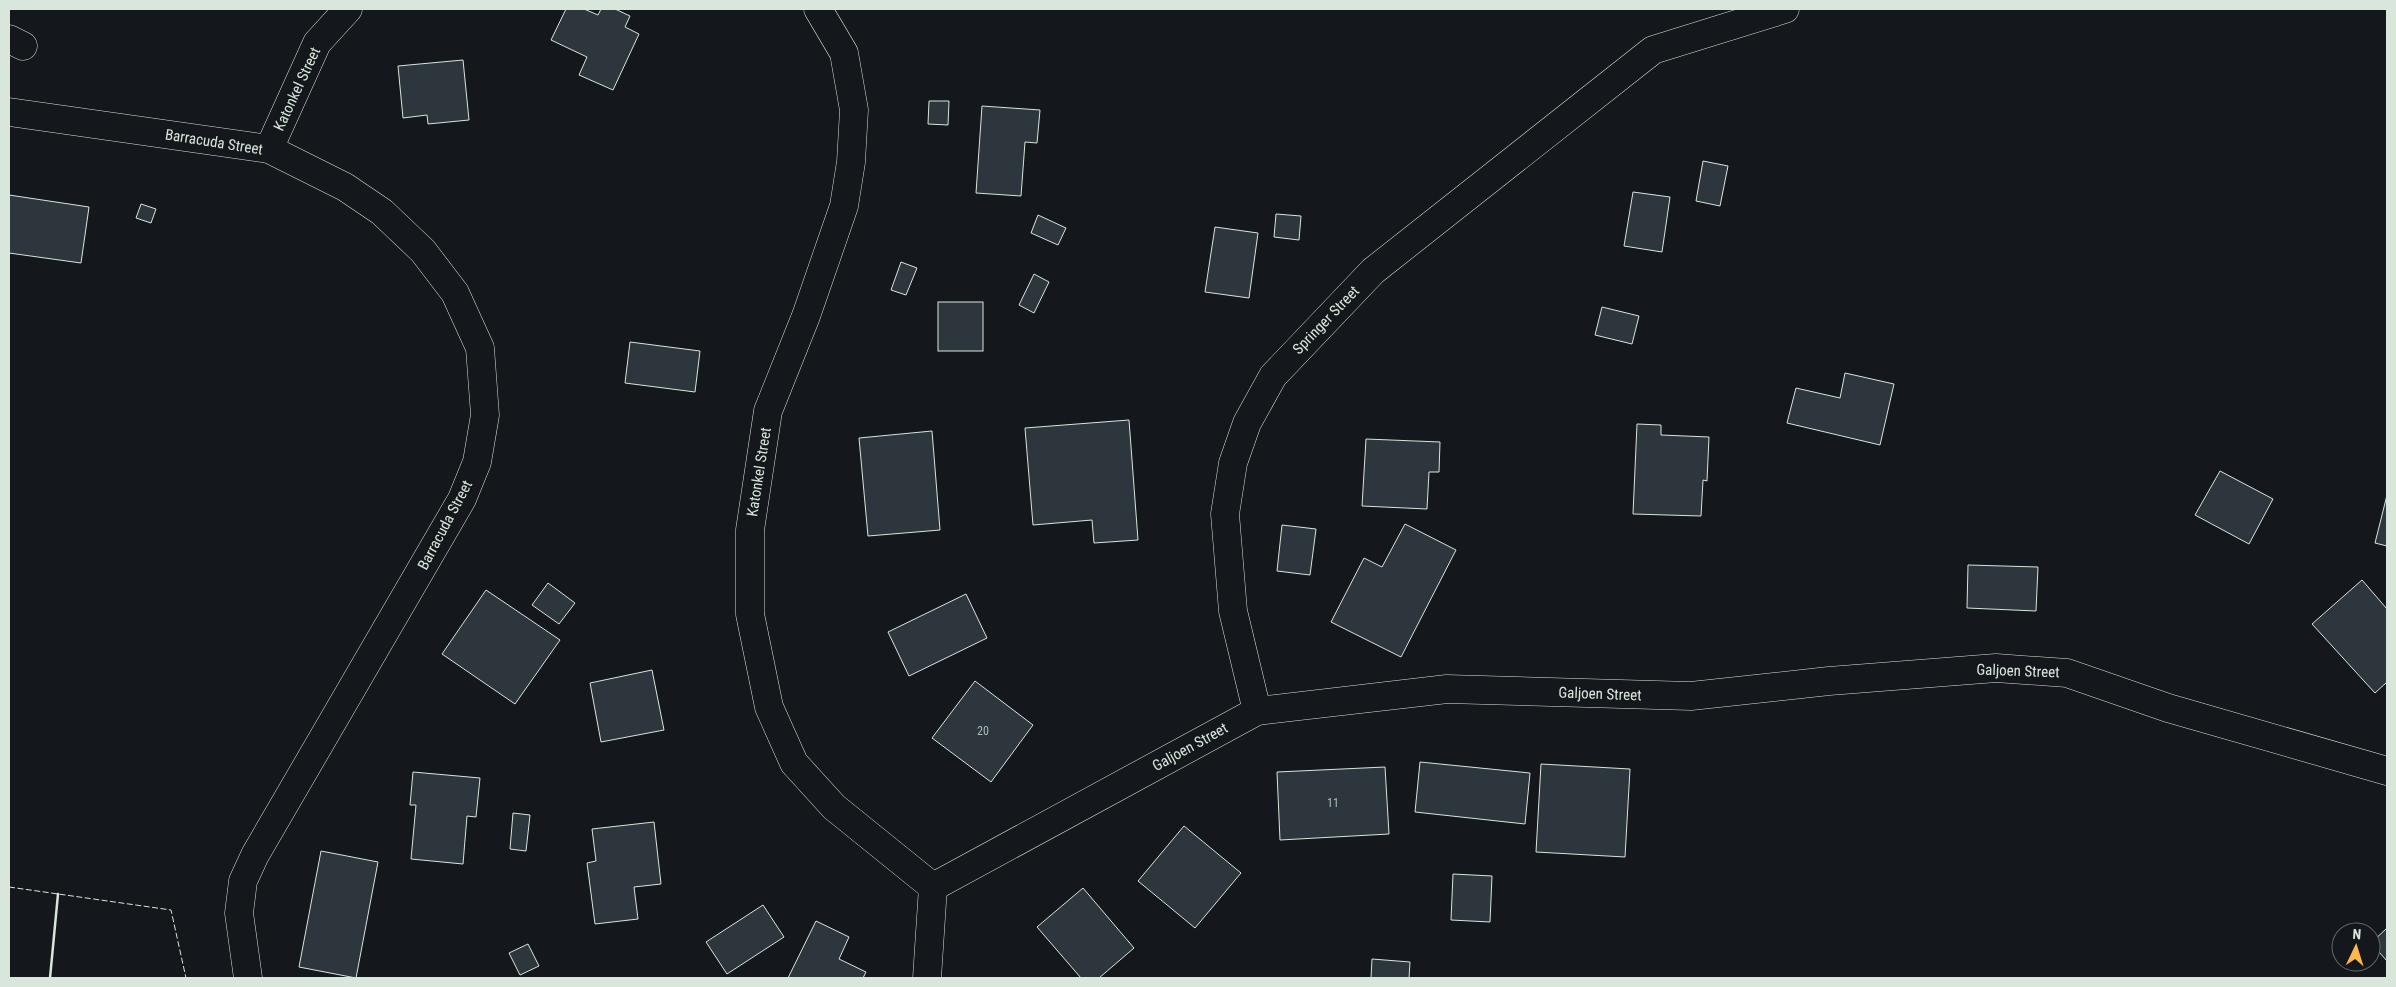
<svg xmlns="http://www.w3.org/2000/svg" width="2396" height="987" font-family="'Roboto Condensed',sans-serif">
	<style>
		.building { fill: #2c363c; stroke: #d8e6dc }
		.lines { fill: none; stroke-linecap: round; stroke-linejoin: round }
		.minor-casing { stroke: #d8e6dc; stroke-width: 29 }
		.minor { stroke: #14181c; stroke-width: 28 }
		.fence { stroke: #d8e6dc; stroke-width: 1; stroke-dasharray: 6 2.5; stroke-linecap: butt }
		.wall { stroke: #d8e6dc; stroke-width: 2.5 }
		.labels { text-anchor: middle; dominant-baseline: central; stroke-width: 4; stroke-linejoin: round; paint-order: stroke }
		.number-label { font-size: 12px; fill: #adbab4 }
		.street-label { font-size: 15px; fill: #d8e6dc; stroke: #14181c }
	</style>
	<rect width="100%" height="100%" fill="#14181c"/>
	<g class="building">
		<polygon points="566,9 584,9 598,15 601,9 615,9 630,16 625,27 639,34 613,90 579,75 587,57 551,40"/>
		<polygon points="463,60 469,120 428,124 427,115 403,118 398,66"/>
		<polygon points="929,101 949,101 948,125 928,124"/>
		<polygon points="982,106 1040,110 1037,143 1025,142 1021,196 976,193"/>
		<polygon points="1703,161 1728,166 1720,206 1696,201"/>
		<polygon points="1633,192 1670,197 1662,252 1624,246"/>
		<polygon points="9,195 89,207 81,263 9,253"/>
		<polygon points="141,204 156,209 151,223 136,218"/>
		<polygon points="1276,214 1301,216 1299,240 1274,237"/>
		<polygon points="1038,215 1066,228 1058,245 1031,233"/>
		<polygon points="1215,227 1258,233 1249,298 1205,292"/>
		<polygon points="901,262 917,268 906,295 891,290"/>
		<polygon points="1034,274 1049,282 1034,313 1019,305"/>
		<rect x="938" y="302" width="45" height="49"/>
		<polygon points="1602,307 1639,316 1632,344 1595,335"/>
		<polygon points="630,342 700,351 695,392 625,383"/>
		<polygon points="1845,373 1894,384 1880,445 1787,423 1796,388 1840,398"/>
		<polygon points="1129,420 1138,540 1094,543 1092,520 1033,525 1025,428"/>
		<polygon points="1637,424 1661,425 1661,435 1709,437 1707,481 1703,480 1701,516 1633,514"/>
		<polygon points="932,431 940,530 868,536 859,438"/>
		<polygon points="1366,439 1440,442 1439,472 1429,472 1427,509 1362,506"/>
		<polygon points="2220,471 2273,499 2249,544 2195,515"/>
		<polygon points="2387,495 2387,546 2375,543"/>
		<polygon points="1405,524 1456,550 1401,657 1331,622 1364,558 1382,567"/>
		<polygon points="1282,525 1316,529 1310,575 1277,571"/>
		<polygon points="1968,565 2038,567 2036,611 1967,608"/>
		<polygon points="2362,580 2387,609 2387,682 2375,693 2312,624"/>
		<polygon points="548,583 575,603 559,624 532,605"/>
		<polygon points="486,590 560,640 515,704 442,654"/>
		<polygon points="966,594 987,638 909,676 888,632"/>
		<polygon points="652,670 664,730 601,742 590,683"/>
		<polygon points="975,681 1033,725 991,782 932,738"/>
		<polygon points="1420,762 1530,773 1525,824 1415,812"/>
		<polygon points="1541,764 1630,769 1625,857 1536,852"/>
		<polygon points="1385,767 1389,834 1280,840 1277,772"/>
		<polygon points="413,772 480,778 476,817 467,816 463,864 411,859 416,805 410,805"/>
		<polygon points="513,813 530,815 526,851 510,849"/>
		<polygon points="654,822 661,884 634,887 638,919 595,924 587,863 596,861 592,829"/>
		<polygon points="1184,826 1241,873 1195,928 1138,881"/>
		<polygon points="321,851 378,862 356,978 299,967"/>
		<polygon points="1453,874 1492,876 1490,922 1451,920"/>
		<polygon points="1083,888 1134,948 1099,978 1081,978 1037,927"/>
		<polygon points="763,905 784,937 727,974 706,942"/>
		<polygon points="816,921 849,937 839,959 866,972 863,978 788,978"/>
		<polygon points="2387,928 2387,961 2371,943"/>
		<polygon points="528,944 539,966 520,975 509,953"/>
		<polygon points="1372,959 1410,962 1409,978 1371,978"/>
	</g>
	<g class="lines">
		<defs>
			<g id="minor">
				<polyline points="818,9 844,53 854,110 851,162 844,206 806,316 768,411 750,530 750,614 769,707 794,763 834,807 933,887"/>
				<polyline points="9,39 23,46"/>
				<polyline points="9,112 269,149 345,187 382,212 423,251 455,293 480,348 485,415 477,462 462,499 255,855 243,881 239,913 248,978"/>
				<polyline points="269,149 317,43 348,9"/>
				<polyline points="1257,711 1233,611 1225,514 1233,463 1247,423 1273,376 1373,271 1653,50 1785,9"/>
				<polyline points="933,887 1257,711 1447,689 1691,696 1829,681 1996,668 2067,673 2168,708 2387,771"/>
				<polyline points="927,978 933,887"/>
			</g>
		</defs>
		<use href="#minor" class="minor-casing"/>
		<use href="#minor" class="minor"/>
		<polyline class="fence" points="9,887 171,910 186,978"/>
		<polyline class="wall" points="50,978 58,894"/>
	</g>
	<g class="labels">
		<g class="number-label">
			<text x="983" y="731">20</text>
			<text x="1333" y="803">11</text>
		</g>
		<g class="street-label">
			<text transform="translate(297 89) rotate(-65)">Katonkel Street</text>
			<text transform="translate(214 142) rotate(9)">Barracuda Street</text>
			<text transform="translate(1326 320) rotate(-46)">Springer Street</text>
			<text transform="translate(759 472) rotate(-81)">Katonkel Street</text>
			<text transform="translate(445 525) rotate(-62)">Barracuda Street</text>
			<text transform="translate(2018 671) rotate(2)">Galjoen Street</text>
			<text transform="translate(1600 694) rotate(2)">Galjoen Street</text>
			<text transform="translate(1190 747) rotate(-29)">Galjoen Street</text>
		</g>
	</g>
	<rect width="2396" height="987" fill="none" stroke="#d8e6dc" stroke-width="20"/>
	<g transform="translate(2356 947) rotate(4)"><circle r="24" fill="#14181c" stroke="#626a69"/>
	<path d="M0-4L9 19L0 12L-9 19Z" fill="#ffb74d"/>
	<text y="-8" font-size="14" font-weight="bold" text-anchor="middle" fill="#d8e6dc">N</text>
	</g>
</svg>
